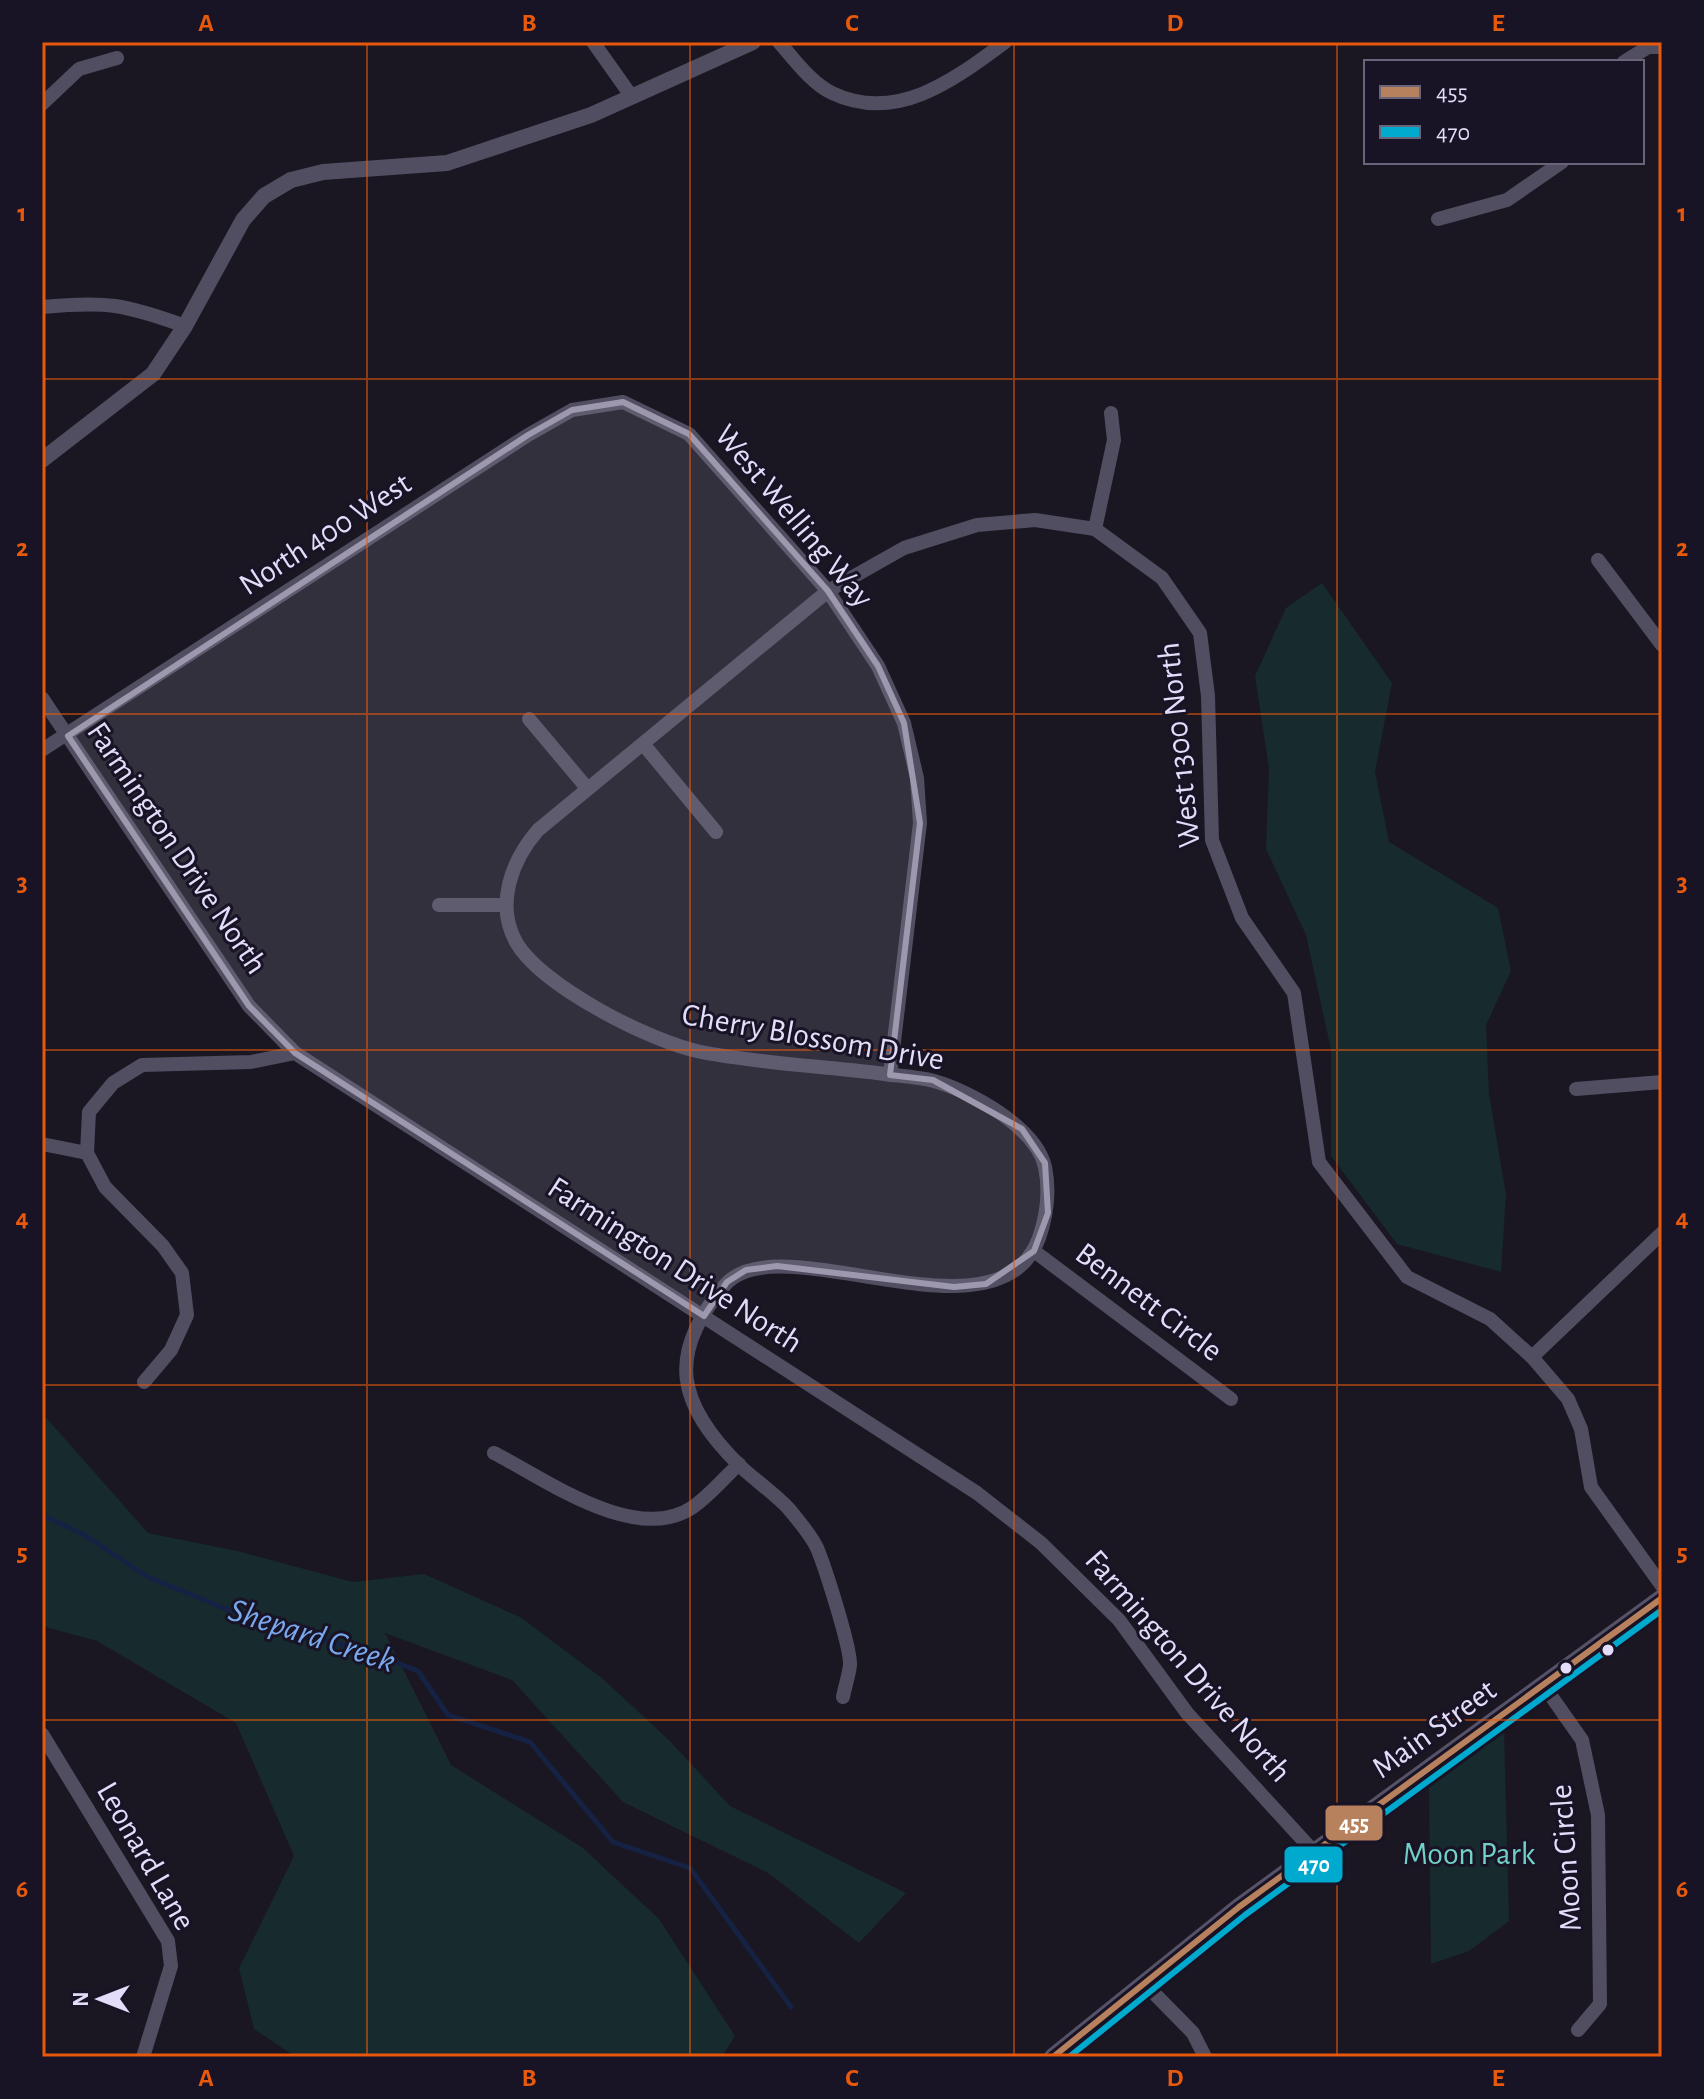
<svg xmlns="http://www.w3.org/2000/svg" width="1704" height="2099" font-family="'Alegreya Sans',sans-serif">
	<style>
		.green { fill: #172a2d }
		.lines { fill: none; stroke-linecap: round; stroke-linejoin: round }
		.stream { stroke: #162244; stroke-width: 5 }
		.minor { stroke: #514e61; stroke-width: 14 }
		.tertiary { stroke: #514e61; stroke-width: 16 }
		.secondary { stroke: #565267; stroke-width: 18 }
		.bus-1-casing { stroke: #191326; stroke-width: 12 }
		.bus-2-casing { stroke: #191326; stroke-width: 12 }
		.bus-1 { stroke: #b6815c; stroke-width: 6 }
		.bus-2 { stroke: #00a9ce; stroke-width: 6 }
		.marked { fill: #9d98ae; fill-opacity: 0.2; stroke: #9d98ae; stroke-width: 6; stroke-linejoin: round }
		.grid { fill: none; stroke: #e8590c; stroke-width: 2; stroke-opacity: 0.55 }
		.bus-dot { fill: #e4ddfa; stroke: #191326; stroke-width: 3 }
		.labels { text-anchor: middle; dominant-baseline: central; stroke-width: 6; stroke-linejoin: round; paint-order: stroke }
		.street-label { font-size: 32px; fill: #e4ddfa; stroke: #191326 }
		.park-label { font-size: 32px; fill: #72d1c6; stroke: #191326 }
		.water-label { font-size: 34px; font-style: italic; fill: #79a8ed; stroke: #191326 }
		.line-badge { stroke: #191326; stroke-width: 3 }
		.badge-label { font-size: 22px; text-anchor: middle; font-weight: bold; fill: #fff }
		.neatline { fill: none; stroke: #e8590c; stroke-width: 3 }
		.grid-label { font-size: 26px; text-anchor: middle; font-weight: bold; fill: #e8590c }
	</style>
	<rect width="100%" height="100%" fill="#1a1722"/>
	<g class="green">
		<polygon points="1322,583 1392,683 1375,772 1389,842 1498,908 1511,971 1486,1025 1489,1094 1506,1194 1501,1272 1397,1244 1331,1156 1331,1050 1306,935 1266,849 1269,769 1255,676 1286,608"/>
		<polygon points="42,1413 148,1533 237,1551 353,1582 424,1574 520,1617 603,1679 669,1740 730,1806 906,1893 859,1943 768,1873 623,1802 512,1680 385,1633 451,1765 583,1848 659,1919 735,2036 722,2057 296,2057 254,2029 239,1968 294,1856 236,1723 97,1641 42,1626"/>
		<polygon points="1504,1730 1509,1921 1469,1951 1431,1964 1429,1788"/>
	</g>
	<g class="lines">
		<polyline class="stream" points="42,1515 83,1534 148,1577 261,1623 372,1653 418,1671 448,1715 530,1742 613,1842 690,1868 791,2007"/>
		<g class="minor">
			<polyline points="593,42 632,97"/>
			<path d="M779 42C794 59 811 83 832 93 897 124 955 79 1005 42"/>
			<polyline points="1624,62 1648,47 1662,47"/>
			<polyline points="42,104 79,69 117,58"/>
			<polyline points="1438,219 1507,200 1562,162"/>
			<path d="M42 307C107 301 124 304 185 326"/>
			<polyline points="1095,529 1114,440 1111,413"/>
			<polyline points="1598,560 1662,645"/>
			<polyline points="42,698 249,1006 295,1053 977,1493 1041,1543 1119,1620 1187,1713 1314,1852"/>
			<polyline points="529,719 587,788"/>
			<polyline points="644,745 716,832"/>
			<polyline points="42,750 528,435 572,410 623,402 689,434 828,591 878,666 904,723 917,778 920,823 890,1075"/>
			<polyline points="439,905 505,905"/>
			<polyline points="1576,1089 1662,1082"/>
			<polyline points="42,1144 87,1153"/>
			<polyline points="1034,1251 1231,1399"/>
			<polyline points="1532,1357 1662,1233"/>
			<polyline points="144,1382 171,1350 187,1315 182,1273 163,1246 105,1187 87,1153 89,1112 113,1083 142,1065 251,1062 295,1053"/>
			<path d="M494 1453C545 1479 636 1546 693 1507 710 1495 724 1478 739 1464"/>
			<polyline points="1544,1686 1582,1740 1598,1815 1600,2004 1578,2030"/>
			<path d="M843 1697C845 1686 849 1675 850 1665 851 1648 825 1567 817 1548 811 1535 798 1520 789 1509 774 1493 756 1481 740 1466 678 1405 665 1355 725 1285 779 1222 998 1350 1039 1238 1047 1215 1050 1191 1045 1167 1036 1127 970 1091 934 1081 916 1076 896 1076 877 1073 819 1066 758 1063 701 1052 651 1042 541 986 516 942 495 904 512 860 538 830L828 591 904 548 977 525 1035 520 1095 529 1162 578 1200 633 1208 696 1212 840 1242 918 1294 993 1319 1162 1407 1277 1490 1319 1532 1357 1568 1399 1581 1429 1591 1487 1662 1586"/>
			<polyline points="42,1734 168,1941 171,1966 143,2057"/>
			<polyline points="1144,1983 1193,2033 1205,2057"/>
		</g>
		<polyline class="tertiary" points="42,460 153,374 185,326 243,220 264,196 291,180 323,172 447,163 591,115 753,42"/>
		<polyline class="secondary" points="1053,2057 1239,1907 1662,1598"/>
		<defs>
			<polyline id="bus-1" points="1053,2057 1239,1907 1662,1598"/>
			<polyline id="bus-2" points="1069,2057 1245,1915 1662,1610"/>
		</defs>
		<use href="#bus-1" class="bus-1-casing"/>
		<use href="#bus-2" class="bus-2-casing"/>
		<use href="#bus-1" class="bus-1"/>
		<use href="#bus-2" class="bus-2"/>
	</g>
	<path class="marked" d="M623 402 689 434 828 591 878 666 904 723 920 823 890 1075 933 1080 1022 1129 1045 1163 1048 1213 1034 1251 986 1284 954 1287 777 1266 746 1270 727 1282 704 1316 295 1053 249 1006 68 736 528 435 572 410Z"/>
	<path class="grid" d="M367 42V2057M690 42V2057M1014 42V2057M1337 42V2057M42 379H1662M42 714H1662M42 1050H1662M42 1385H1662M42 1720H1662"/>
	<g class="bus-dot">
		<circle cx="1608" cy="1650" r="7"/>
		<circle cx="1566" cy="1668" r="7"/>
	</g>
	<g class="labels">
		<g class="street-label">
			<text transform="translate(794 516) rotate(50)">West Welling Way</text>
			<text transform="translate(325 534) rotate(-33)">North 400 West</text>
			<text transform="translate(1179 745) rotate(-96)">West 1300 North</text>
			<text transform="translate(177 848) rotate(56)">Farmington Drive North</text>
			<text transform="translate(813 1037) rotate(10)">Cherry Blossom Drive</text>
			<text transform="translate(675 1265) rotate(33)">Farmington Drive North</text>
			<text transform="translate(1149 1302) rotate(37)">Bennett Circle</text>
			<text transform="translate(1188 1666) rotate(49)">Farmington Drive North</text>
			<text transform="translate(1434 1729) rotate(-36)">Main Street</text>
			<text transform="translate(146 1856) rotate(60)">Leonard Lane</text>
			<text transform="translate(1566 1858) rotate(-94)">Moon Circle</text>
		</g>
		<g class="park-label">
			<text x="1469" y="1854">Moon Park</text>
		</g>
		<g class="water-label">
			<text transform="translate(312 1636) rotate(18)">Shepard Creek</text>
		</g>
	</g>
	<g class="line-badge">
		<rect x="1324" y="1804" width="60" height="38" rx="8" fill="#b6815c"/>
		<rect x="1283" y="1845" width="61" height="39" rx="8" fill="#00a9ce"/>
	</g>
	<g class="badge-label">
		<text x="1354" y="1831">455</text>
		<text x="1314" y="1872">470</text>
	</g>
	<rect width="1704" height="2099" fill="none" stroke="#191326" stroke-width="88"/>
	<rect x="1364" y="60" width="280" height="104" fill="#191326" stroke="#6a647b" stroke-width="2"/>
	<rect x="1380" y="86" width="40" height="12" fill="#b6815c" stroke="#6a647b" stroke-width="2"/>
	<text x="1436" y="100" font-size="24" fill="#e4ddfa">455</text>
	<rect x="1380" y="126" width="40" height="12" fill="#00a9ce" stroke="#6a647b" stroke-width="2"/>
	<text x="1436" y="140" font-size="24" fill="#e4ddfa">470</text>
	<g transform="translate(100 1999) rotate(270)" stroke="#191326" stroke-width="6" paint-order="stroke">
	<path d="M0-6L14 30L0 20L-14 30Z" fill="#e4ddfa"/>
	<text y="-12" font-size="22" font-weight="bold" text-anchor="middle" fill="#e4ddfa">N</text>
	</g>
	<rect x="44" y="44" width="1616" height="2011" class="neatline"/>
	<g class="grid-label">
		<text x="206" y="31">A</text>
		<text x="529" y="31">B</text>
		<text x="852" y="31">C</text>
		<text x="1175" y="31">D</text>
		<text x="1498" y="31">E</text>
		<text x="22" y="221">1</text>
		<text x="1682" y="221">1</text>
		<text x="22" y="556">2</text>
		<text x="1682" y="556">2</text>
		<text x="22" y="891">3</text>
		<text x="1682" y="891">3</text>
		<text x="22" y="1226">4</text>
		<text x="1682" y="1226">4</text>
		<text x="22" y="1561">5</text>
		<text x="1682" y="1561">5</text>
		<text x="22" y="1897">6</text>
		<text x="1682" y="1897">6</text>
		<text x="206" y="2086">A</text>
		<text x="529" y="2086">B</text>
		<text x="852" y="2086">C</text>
		<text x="1175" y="2086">D</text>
		<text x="1498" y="2086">E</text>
	</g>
</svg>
